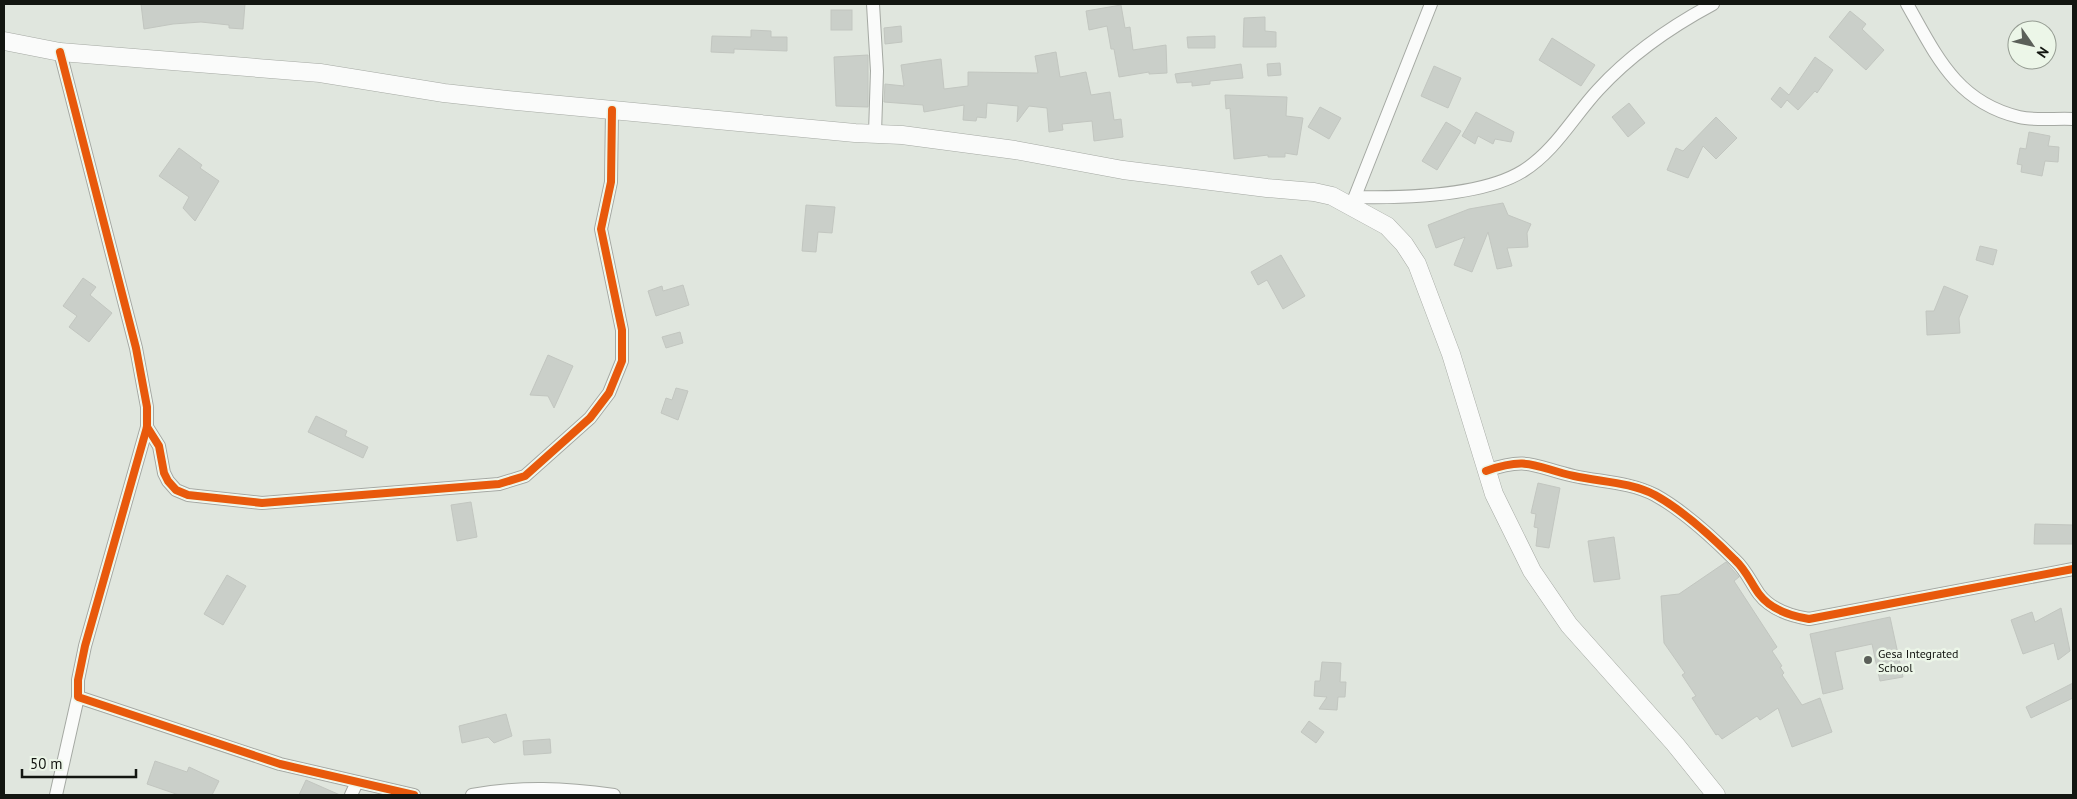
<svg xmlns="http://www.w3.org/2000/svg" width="2077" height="799" font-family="'PT Sans',sans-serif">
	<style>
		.building { fill: #cacfc9; stroke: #c2c6c0 }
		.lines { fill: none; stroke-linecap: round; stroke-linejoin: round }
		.minor-casing { stroke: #a5a9a3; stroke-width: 14 }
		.secondary-casing { stroke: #a5a9a3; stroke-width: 19 }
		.minor { stroke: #fafbfa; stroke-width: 12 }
		.secondary { stroke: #fafbfa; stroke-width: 18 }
		.cycleway-casing { stroke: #ecf6e8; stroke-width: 11 }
		.cycleway { stroke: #e8590c; stroke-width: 8 }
		.poi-dot { fill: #5b5f59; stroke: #ecf6e8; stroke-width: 2 }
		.labels { text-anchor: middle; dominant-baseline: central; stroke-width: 5; stroke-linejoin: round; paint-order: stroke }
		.poi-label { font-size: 12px; fill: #131611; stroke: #ecf6e8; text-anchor: start }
	</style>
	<rect width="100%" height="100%" fill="#e0e6de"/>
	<g class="building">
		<polygon points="141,4 245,4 243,29 229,28 229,25 201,22 173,24 144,29"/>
		<polygon points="1121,5 1125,28 1130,27 1133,50 1166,45 1167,73 1149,74 1149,72 1119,77 1114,49 1111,49 1107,26 1089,30 1086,11"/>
		<rect x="831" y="10" width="21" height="20"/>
		<polygon points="1850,11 1866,24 1862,29 1884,50 1866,70 1829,37"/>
		<polygon points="1265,17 1265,31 1276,32 1276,47 1243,47 1244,18"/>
		<polygon points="901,26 902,42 885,44 884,28"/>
		<polygon points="751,30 771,31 771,37 787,37 787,51 734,49 734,53 711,52 712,36 751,37"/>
		<polygon points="1215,36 1215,48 1188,48 1187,37"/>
		<polygon points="1552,38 1595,65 1581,86 1539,60"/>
		<polygon points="1056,52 1060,77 1086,72 1091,95 1110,92 1114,120 1121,119 1123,137 1094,141 1092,121 1062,124 1063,130 1049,132 1047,108 1029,106 1017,122 1018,106 987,103 986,118 977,117 976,121 963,120 964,105 924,112 923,105 884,102 885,84 904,86 901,65 941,59 944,89 968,86 968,72 1038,73 1035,56"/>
		<polygon points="868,55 868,107 836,106 834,57"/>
		<polygon points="1815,57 1833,70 1817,93 1815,91 1798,110 1787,100 1781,108 1771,99 1780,87 1789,95"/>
		<polygon points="1280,63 1281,75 1268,76 1267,64"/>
		<polygon points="1241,64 1243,78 1210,81 1210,84 1192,86 1192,82 1177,83 1175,74"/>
		<polygon points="1434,66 1461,78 1448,108 1421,96"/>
		<polygon points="1225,95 1287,97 1286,116 1303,118 1297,155 1285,153 1285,157 1268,157 1268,155 1234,159 1230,108 1226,109"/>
		<polygon points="1629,103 1645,123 1628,137 1612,117"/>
		<polygon points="1320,107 1341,118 1329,139 1308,127"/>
		<polygon points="1476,112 1514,132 1511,142 1495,139 1493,144 1478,136 1475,144 1462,136"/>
		<polygon points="1716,117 1737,138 1716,159 1703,146 1688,178 1667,170 1676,148 1683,151"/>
		<polygon points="1446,122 1461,131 1437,170 1422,161"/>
		<polygon points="2029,132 2050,136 2048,146 2059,147 2058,162 2045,161 2042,176 2021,172 2022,165 2017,164 2020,148 2026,149"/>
		<polygon points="179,148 202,165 200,168 219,181 195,221 183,208 189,197 159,176"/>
		<polygon points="1503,203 1508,215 1531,224 1527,233 1528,247 1507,248 1512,266 1497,269 1488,232 1472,272 1454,265 1465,237 1436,248 1428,225 1469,209"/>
		<polygon points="806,205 835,207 832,233 818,232 816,252 802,251"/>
		<polygon points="1980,246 1997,250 1993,265 1976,260"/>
		<polygon points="1281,255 1305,296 1283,309 1267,280 1258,285 1251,272"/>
		<polygon points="83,278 96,287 90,295 112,313 89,342 69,327 77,316 63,306"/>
		<polygon points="683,285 689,305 656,316 648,291 662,286 663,291"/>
		<polygon points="1944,286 1968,296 1959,318 1960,333 1927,335 1926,311 1934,311"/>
		<polygon points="680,332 683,343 666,348 662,337"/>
		<polygon points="548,355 573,366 554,408 548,396 530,395"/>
		<polygon points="676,388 688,391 678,420 661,413 666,398 672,400"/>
		<polygon points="316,416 347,431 345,436 368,447 363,458 308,432"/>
		<polygon points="1538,483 1560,488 1549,548 1536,546 1538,528 1534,527 1536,514 1531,513"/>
		<polygon points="471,502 477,537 457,541 451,505"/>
		<polygon points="2035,524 2073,525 2073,544 2034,544"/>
		<polygon points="1614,537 1620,579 1594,582 1588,541"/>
		<polygon points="1726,562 1739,577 1734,581 1777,647 1772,651 1782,666 1780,667 1784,673 1782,675 1802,705 1820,698 1832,732 1792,747 1778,708 1760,720 1757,716 1722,739 1718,734 1716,735 1692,698 1696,696 1682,675 1685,673 1664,643 1661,596 1679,594"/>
		<polygon points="227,575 246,586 223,625 204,614"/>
		<polygon points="2061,608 2070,651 2058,660 2054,643 2023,654 2011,620 2032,612 2035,622"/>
		<polygon points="1890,617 1903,677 1880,681 1872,644 1835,652 1843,689 1823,694 1810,634"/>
		<polygon points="1322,662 1341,663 1340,682 1346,682 1345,697 1338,697 1337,710 1319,709 1327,697 1314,696 1315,681 1320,681"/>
		<polygon points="2073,683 2073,698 2031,718 2026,707"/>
		<polygon points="506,714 512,736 494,743 488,737 462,743 459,726"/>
		<polygon points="1309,721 1324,732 1316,743 1301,732"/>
		<polygon points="550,739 551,753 524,755 523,741"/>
		<polygon points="155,761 187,772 189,767 219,781 212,795 179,795 147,784"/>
		<polygon points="306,780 340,795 299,795"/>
	</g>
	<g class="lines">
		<defs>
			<g id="minor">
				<polyline points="873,4 877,71 875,133"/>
				<path d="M1907 4C1936 55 1956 102 2019 117 2036 121 2056 118 2073 119"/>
				<polyline points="60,52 136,348 147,407 147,427 85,646 78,680 78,697 280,764 414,795"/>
				<path d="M1355 197C1403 198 1481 197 1523 171 1555 151 1573 117 1598 90 1630 55 1672 26 1713 4"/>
				<polyline points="1352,204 1431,4"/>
				<polyline points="147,427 159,446 164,473 168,481 176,490 188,495 262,503 499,484 525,476 590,418 609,393 622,361 622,330 601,229 611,182 612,110"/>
				<path d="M1486 471C1529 456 1534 467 1574 476 1601 482 1630 482 1655 495 1684 511 1712 537 1735 560 1746 570 1751 583 1759 594 1771 610 1791 616 1809 619L2073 569"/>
				<polyline points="56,795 78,697"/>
				<polyline points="351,795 357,782"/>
				<path d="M472 795C521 786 565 788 614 795"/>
			</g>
			<polyline id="secondary" points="4,41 60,52 320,73 444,93 507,100 855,133 902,135 1015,150 1123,170 1267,188 1314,192 1332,196 1387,226 1404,244 1417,264 1451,354 1494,494 1532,571 1569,625 1675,744 1716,795"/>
		</defs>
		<use href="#minor" class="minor-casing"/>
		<use href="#secondary" class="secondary-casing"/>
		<use href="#minor" class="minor"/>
		<use href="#secondary" class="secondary"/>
		<defs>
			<g id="cycleway">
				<polyline points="60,52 136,348 147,407 147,427 85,646 78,680 78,697 280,764 414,795"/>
				<polyline points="147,427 159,446 164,473 168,481 176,490 188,495 262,503 499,484 525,476 590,418 609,393 622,361 622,330 601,229 611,182 612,110"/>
				<path d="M1486 471C1529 456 1534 467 1574 476 1601 482 1630 482 1655 495 1684 511 1712 537 1735 560 1746 570 1751 583 1759 594 1771 610 1791 616 1809 619L2073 569"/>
			</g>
		</defs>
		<use href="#cycleway" class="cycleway-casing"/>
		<use href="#cycleway" class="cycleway"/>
	</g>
	<circle class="poi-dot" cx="1868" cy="660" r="5"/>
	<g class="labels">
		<g class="poi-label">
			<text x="1878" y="653">Gesa Integrated<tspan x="1878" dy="14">School</tspan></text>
		</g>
	</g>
	<rect width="2077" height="799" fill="none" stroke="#131611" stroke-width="10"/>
	<g transform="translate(2032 45) rotate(124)"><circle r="24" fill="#ecf6e8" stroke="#959c92"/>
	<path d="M0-4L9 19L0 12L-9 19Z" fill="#5b5f59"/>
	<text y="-8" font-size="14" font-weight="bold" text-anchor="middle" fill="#131611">N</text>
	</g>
	<path d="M22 769v8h114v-8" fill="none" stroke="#131611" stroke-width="2.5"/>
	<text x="30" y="769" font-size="15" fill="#131611" stroke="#ecf6e8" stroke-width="4" paint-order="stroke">50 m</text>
</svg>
